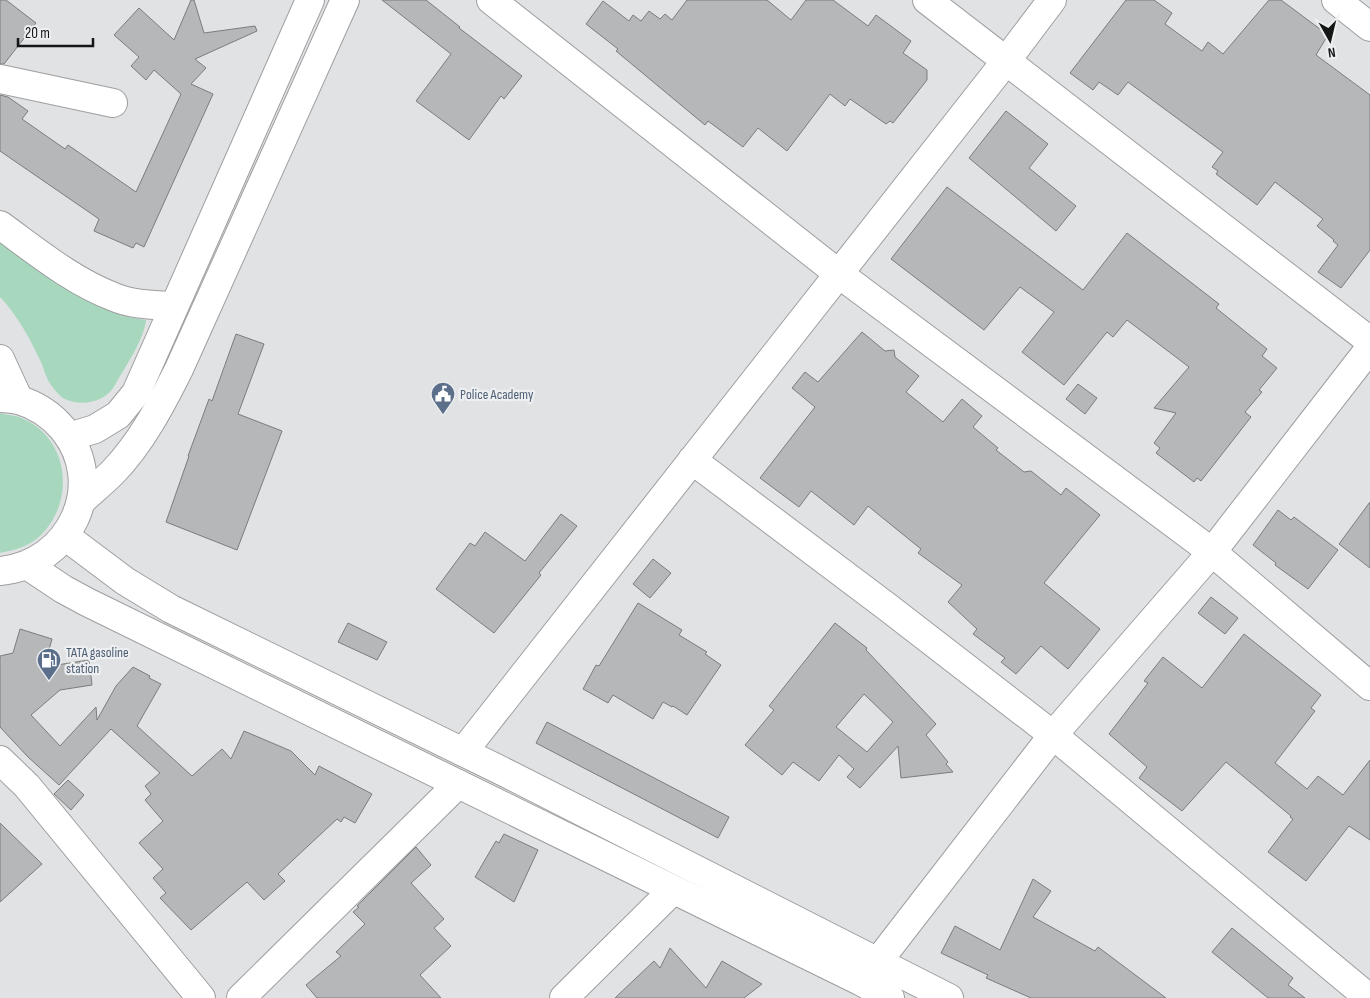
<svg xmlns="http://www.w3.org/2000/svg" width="1370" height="998" font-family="'Sofia Sans Condensed',sans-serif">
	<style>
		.green { fill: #a7d8be }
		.building { fill: #b5b7b9; stroke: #7a7c7d; fill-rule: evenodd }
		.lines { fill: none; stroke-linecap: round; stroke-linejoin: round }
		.minor-casing { stroke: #9d9ea0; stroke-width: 30 }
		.minor { stroke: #fff; stroke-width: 28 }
		.labels { text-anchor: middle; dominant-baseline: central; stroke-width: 4.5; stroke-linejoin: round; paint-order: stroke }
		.service-label { font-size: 14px; fill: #4e5e75; stroke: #edeff1; text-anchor: start }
	</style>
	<rect width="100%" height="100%" fill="#e0e2e4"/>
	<g class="green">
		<path d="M0 237 89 300 122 316 146 320C144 340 125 367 115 385 106 402 82 407 65 399 60 397 52 387 49 382 45 375 43 365 39 358 28 335 17 315 0 297Z"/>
		<path d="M0 413C6 415 13 415 19 417 68 435 77 499 41 535 30 546 15 550 0 553Z"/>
	</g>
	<g class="building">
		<polygon points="0,0 6,0 36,23 4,64 0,64"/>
		<polygon points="191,0 194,0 204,33 255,26 257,31 195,59 206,68 191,84 213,94 144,247 136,243 133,248 94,231 99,219 0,151 0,95 8,97 28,111 22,119 65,149 68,145 136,192 181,94 154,70 146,80 131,66 139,57 114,35 139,8 174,40"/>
		<polygon points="382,0 426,0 460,27 459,28 522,76 504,99 501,96 469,140 416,101 451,54"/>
		<polygon points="687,0 767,0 791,20 806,0 833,0 868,26 876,15 911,41 903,53 927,70 927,80 893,123 890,121 886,124 850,99 845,106 830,94 787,151 758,128 743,147 708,121 705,125 616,51 618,49 586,24 603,1 629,21 633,15 641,21 649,11 660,19 665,14 672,20"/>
		<polygon points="1126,0 1154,0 1172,13 1165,24 1202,51 1208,42 1223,54 1269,0 1281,0 1328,35 1316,55 1370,95 1370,250 1341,288 1318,272 1338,245 1333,241 1334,240 1317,226 1323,219 1275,182 1257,205 1216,174 1218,171 1212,167 1223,152 1128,82 1118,95 1099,82 1093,90 1070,73"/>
		<polygon points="1006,111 1048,144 1029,168 1076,206 1056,231 969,158"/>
		<polygon points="947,187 1083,290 1127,233 1219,304 1216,308 1267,349 1262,356 1277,368 1259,390 1262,392 1245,412 1251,417 1201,481 1197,478 1194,482 1156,453 1160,448 1154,443 1176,413 1154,408 1189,367 1127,320 1113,337 1107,332 1064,385 1022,352 1054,312 1020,287 984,330 891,259"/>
		<polygon points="862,332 885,351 894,350 895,357 919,376 906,392 943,422 962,399 982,416 973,427 998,448 996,450 1024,472 1031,471 1061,495 1066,488 1100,515 1044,583 1100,629 1068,669 1041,646 1016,674 1001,662 1005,658 973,634 977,629 948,602 962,585 918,553 921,549 868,506 854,525 811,491 799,507 760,478 815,407 792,388 805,372 818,382"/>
		<polygon points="236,334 264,344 238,414 282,431 237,550 166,522 189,456 188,456 209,399 212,401"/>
		<polygon points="1078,384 1097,398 1085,414 1066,399"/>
		<polygon points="1370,502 1370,568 1339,544"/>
		<polygon points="1278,510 1291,520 1294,517 1338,550 1308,589 1275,565 1276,563 1253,545"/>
		<polygon points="561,514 577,526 539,573 541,575 494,633 436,589 470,543 475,546 485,532 525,561"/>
		<polygon points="653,559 671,573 650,598 633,584"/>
		<polygon points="1211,597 1238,618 1225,634 1198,613"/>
		<polygon points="638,603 682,630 679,635 707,652 705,654 721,665 687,715 673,706 672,707 663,702 653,719 613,695 608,703 583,689 596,665 599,666"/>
		<polygon points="348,623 387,642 377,660 338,642"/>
		<path d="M835 623 867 648 866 650 936 724 926 735 948 762 946 764 953 772 901 778 898 746 860 788 847 777 854 769 839 755 819 781 793 762 782 775 745 745 774 710 769 706ZM864 694 893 722 867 752 836 727Z"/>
		<polygon points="20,629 52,639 44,667 89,660 92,685 60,690 31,715 60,746 96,707 97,720 116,686 133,667 150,676 149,678 161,684 137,726 192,776 222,749 231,759 244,731 291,751 315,775 319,766 372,794 355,823 344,817 341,822 337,819 278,874 285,881 264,900 247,882 191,930 160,898 166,893 153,878 163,869 139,843 163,821 145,800 151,794 145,786 160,773 111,729 59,785 28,757 0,727 0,656 13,653"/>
		<polygon points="1244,634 1321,695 1311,708 1315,711 1275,763 1307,789 1318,776 1343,795 1370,760 1370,840 1349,826 1306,881 1268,852 1293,819 1290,817 1291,816 1226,762 1182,811 1139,778 1147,767 1109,734 1148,683 1144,681 1163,657 1202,688"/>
		<polygon points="547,722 729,817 718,838 536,743"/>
		<polygon points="68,780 84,795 71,810 54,794"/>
		<polygon points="0,823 42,864 0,902"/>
		<polygon points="504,834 538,850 514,902 475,877 496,841 499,843"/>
		<polygon points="416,847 431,865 411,883 444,919 434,928 451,946 420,975 441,998 317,998 306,985 341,956 336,952 365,924 353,912 359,907 357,906"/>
		<polygon points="1033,879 1051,891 1033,917 1095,951 1098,947 1166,998 1031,998 986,978 988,975 941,953 955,926 1000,950"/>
		<polygon points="1232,928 1293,978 1288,985 1305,998 1268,998 1212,952"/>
		<polygon points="670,948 706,988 722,961 762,984 744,998 615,998 654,961 660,968"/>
	</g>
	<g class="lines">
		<defs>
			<g id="minor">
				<polyline points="491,0 839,274 1212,552 1370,686"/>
				<polyline points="927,0 1370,341"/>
				<polyline points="1336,0 1370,27"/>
				<polyline points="0,79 113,103"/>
				<path d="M0 225C36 251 72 281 114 297 132 305 154 305 174 306"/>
				<polyline points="0,359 19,400"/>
				<path d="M0 398C6 398 13 399 19 400 36 405 52 416 63 429 109 485 69 565 0 571"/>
				<polyline points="69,437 95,429 118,415 136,393 310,0"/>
				<polyline points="692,460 886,606 1053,735 1369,998"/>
				<path d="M81 501C92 491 103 482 113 472 141 443 161 405 179 369L345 0"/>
				<polyline points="65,536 125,581 171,609 506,773 949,998"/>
				<polyline points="27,565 63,589 87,602 862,982 890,998"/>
				<polyline points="463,752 1006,61 1052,0"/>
				<polyline points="0,760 27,786 201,998"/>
				<polyline points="866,977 1053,735 1212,552 1370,348"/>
				<polyline points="241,998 458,784"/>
				<polyline points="564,998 673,890"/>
			</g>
		</defs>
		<use href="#minor" class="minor-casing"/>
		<use href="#minor" class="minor"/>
	</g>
	<defs>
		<symbol id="civic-pin" viewBox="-11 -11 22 30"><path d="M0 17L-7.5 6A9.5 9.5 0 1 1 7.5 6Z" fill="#5c6f8a" stroke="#edeff1"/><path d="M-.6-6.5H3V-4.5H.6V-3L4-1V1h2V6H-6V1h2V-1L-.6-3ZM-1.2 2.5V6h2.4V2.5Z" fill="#fff"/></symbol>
		<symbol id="fuel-pin" viewBox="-11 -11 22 30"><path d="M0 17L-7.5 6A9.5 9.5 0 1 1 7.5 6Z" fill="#5c6f8a" stroke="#edeff1"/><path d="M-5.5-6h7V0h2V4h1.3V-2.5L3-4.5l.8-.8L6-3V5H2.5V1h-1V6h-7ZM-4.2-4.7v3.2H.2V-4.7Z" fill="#fff"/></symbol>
	</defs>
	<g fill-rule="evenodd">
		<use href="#civic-pin" x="429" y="380" width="28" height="38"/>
		<use href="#fuel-pin" x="35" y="646" width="28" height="38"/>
	</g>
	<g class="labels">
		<g class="service-label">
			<text x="460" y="394">Police Academy</text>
			<text x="66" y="652">TATA gasoline<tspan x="66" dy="16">station</tspan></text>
		</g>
	</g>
	<g transform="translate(1330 40) rotate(172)" stroke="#edeff1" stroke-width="4" paint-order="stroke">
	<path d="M0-4L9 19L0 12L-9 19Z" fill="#151616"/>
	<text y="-8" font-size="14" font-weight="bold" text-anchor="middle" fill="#151616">N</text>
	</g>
	<path d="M18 38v8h75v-8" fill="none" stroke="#151616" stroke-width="2.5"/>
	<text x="25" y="38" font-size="15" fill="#151616" stroke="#edeff1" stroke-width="4" paint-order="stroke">20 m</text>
</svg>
